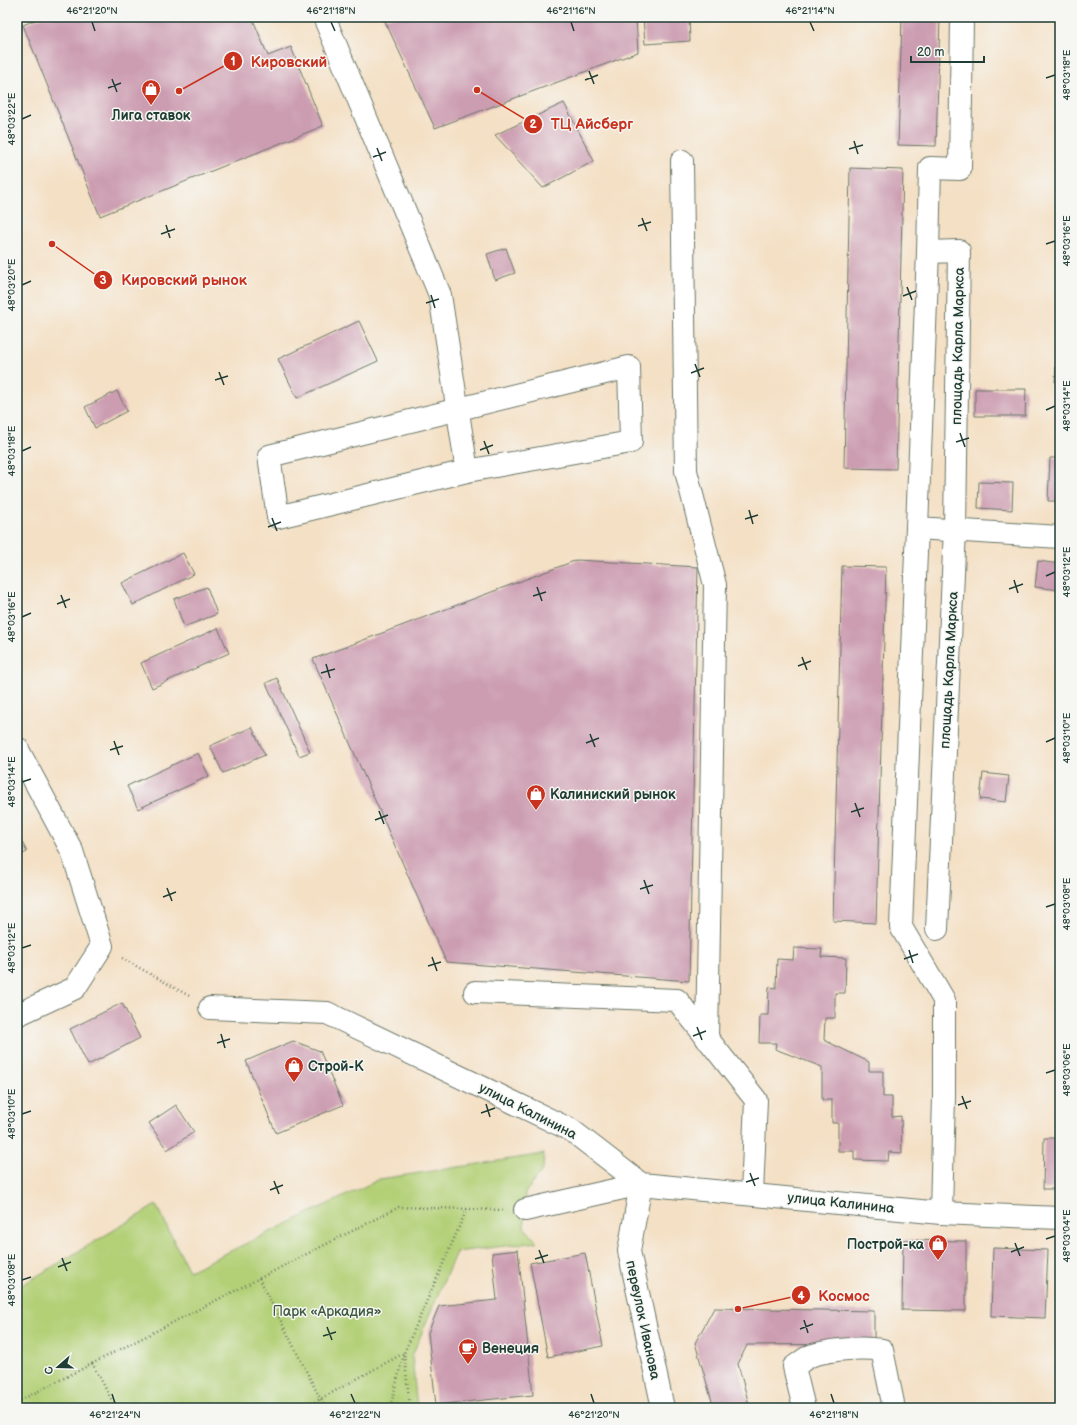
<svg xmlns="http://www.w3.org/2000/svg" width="1077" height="1425" font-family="'Balsamiq Sans',sans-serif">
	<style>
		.green { fill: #b3d077; stroke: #698656 }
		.building { fill: #cc9db1 }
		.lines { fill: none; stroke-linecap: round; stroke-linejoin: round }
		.minor-casing { stroke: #6a7667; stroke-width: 24 }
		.path { stroke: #6a7667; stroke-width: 2.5; stroke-dasharray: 1 3; stroke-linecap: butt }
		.minor { stroke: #fff; stroke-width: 22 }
		.ticks { fill: none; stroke: #1f3d34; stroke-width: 1.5 }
		.labels { text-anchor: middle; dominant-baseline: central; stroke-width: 3; stroke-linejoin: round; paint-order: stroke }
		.poi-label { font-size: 14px; font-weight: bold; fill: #1f3d34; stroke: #f6f6f2; text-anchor: start }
		.street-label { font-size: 14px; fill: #1f3d34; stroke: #f6f6f2 }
		.park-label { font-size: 14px; fill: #3d5a41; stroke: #f6f6f2 }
		.leader { fill: none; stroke: #c8321e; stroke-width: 1.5 }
		.callout-dot { fill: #c8321e; stroke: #f6f6f2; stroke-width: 1.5 }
		.mark-label { font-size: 12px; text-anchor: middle; font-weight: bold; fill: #fff }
		.callout-label { font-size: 15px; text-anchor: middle; font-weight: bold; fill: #c8321e; stroke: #f6f6f2; stroke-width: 3; stroke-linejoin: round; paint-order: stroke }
		.neatline { fill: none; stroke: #1f3d34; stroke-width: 1.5 }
		.ticks-label { font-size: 10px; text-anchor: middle; fill: #1f3d34 }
	</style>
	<rect width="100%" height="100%" fill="#f6f6f2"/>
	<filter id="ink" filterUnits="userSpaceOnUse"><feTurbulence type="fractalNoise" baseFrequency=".025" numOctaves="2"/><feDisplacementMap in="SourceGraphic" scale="8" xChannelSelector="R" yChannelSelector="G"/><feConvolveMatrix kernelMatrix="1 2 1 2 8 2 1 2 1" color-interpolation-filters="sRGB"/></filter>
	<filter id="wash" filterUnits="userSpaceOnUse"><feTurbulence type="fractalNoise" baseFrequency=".012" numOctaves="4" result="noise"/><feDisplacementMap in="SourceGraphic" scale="16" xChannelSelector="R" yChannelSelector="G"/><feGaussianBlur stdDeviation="0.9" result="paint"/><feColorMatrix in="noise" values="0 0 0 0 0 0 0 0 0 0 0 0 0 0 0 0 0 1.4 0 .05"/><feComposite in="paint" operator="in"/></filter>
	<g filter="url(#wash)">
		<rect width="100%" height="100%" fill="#f4e0c5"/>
		<polygon class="green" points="544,1154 543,1169 525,1193 524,1227 537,1242 456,1252 412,1356 417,1408 17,1408 17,1288 156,1205 189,1271 380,1179"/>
		<g id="blocks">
			<g class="building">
				<polygon points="42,17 252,17 268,56 291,47 323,126 100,216 23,25"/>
				<polygon points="383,17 636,17 638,52 435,128"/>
				<polygon points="643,17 689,17 690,41 645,44"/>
				<polygon points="902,17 940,17 936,146 898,145"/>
				<polygon points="564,103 594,161 543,188 495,135"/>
				<polygon points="850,168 903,170 896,469 844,468"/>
				<polygon points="506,248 515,273 495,280 487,254"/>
				<polygon points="359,321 378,361 297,398 278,359"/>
				<polygon points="1057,348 1060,348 1060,382 1055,382"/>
				<polygon points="975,389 1026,389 1025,416 975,416"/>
				<polygon points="117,391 127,411 95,428 85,407"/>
				<polygon points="1050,458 1060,458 1060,501 1048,501"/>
				<polygon points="979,482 1013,483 1012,510 978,508"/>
				<polygon points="183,553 194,574 133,605 122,583"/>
				<polygon points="577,560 698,567 689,981 446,962 313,659"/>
				<polygon points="1038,561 1060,564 1060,590 1035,587"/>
				<polygon points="842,566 886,567 876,923 833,921"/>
				<polygon points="207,587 217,614 184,627 174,599"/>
				<polygon points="218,628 229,653 152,688 141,663"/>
				<polygon points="277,678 310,752 299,756 266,683"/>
				<polygon points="252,727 265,755 223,773 210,746"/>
				<polygon points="198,753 209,776 138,809 127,786"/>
				<polygon points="983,773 1009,776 1006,802 980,799"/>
				<polygon points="17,832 27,852 17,857"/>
				<polygon points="794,948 822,949 821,957 846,958 845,993 835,993 835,1018 825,1018 824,1040 869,1062 869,1071 883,1071 883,1097 892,1097 892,1117 901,1116 902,1153 889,1152 888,1161 854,1160 854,1151 838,1151 838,1123 832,1123 832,1100 822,1100 822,1067 775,1049 776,1043 759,1043 760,1015 768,1015 769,987 776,988 777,959 793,960"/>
				<polygon points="122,1003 140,1038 88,1065 70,1029"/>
				<polygon points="293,1041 320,1051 343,1105 276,1133 246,1061"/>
				<polygon points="176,1105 194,1132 167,1150 149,1123"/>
				<polygon points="1044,1138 1060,1138 1060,1189 1043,1189"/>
				<polygon points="903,1240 966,1241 966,1311 902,1310"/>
				<polygon points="993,1248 1048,1250 1045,1318 991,1316"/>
				<polygon points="518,1250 533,1395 436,1405 428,1333 439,1306 497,1300 492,1253"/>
				<polygon points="585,1253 603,1346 548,1357 530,1263"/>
				<polygon points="714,1308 874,1311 874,1344 747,1345 738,1364 750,1408 714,1408 695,1343"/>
			</g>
		</g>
	</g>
	<g filter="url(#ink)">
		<use href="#blocks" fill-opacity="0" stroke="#6a7667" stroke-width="1"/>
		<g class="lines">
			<defs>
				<g id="minor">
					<polyline points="324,17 440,295 467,471"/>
					<polyline points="682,161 686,471 715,585 707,1039"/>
					<polyline points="928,252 901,927 944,1000 944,1096 941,1213"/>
					<polygon points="629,367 631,442 467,471 278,517 269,456"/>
					<polyline points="917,528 1060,537"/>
					<polyline points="17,748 72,851 102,946 75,988 17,1015"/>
					<polyline points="937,929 955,529 959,251 928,252 930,168 960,169 962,17"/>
					<polyline points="475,992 677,1000 756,1100 752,1194"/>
					<polyline points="210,1008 327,1013 571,1130 641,1184 941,1213 1060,1218"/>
					<polyline points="641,1184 629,1251 663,1408"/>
					<polyline points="525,1210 641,1184"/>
					<path d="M804 1408 794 1367C800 1363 806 1357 813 1355 834 1349 861 1347 882 1350L893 1403 891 1408"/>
				</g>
			</defs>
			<use href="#minor" class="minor-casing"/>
			<g class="path">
				<polyline points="122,958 191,997"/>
				<polyline points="259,1278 325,1408"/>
				<polyline points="92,1363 116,1408"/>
				<polyline points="17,1402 399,1207 503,1210"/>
				<polyline points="304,1408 404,1353 390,1408"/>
				<polyline points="410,1408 404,1353 467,1209"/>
			</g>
			<use href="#minor" class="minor"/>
		</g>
	</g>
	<path class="ticks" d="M92 22 95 31M331 22 335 31M571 22 574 31M810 22 814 31M589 71 594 84M1046 78 1055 75M112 79 117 92M585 80 598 75M108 88 121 83M22 119 31 115M854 141 858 154M377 148 382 161M849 149 863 145M373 157 386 152M642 218 647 231M166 225 170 238M638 226 651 222M161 234 175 229M1046 244 1055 241M22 285 31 281M907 287 912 300M431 295 435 308M903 296 916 291M426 303 439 299M695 364 700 377M219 372 224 385M691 373 704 368M215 380 228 376M1046 410 1055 406M960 433 965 447M484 441 489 454M956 442 969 438M480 450 493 445M22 451 31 447M749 510 753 524M272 518 277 531M745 519 758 515M268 527 281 522M1046 576 1055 572M1014 580 1018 593M537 587 542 601M1009 589 1023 584M61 595 66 608M533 596 546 592M57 604 70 599M22 617 31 613M802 657 807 670M326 664 330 678M798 666 811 661M321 673 335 669M590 734 595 747M114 741 119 755M1046 742 1055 738M586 743 599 738M110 750 123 746M22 782 31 779M855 803 860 817M379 811 384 824M851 812 864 808M375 820 388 815M644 880 649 894M167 888 172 901M640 889 653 885M163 897 176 892M1046 907 1055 904M22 948 31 945M909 950 913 963M432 957 437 971M904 959 918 954M428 966 441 962M697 1027 702 1040M221 1034 225 1048M693 1036 706 1031M217 1043 230 1039M1046 1073 1055 1070M962 1096 967 1109M486 1104 490 1117M958 1105 971 1101M481 1113 495 1108M22 1114 31 1111M750 1173 755 1186M274 1181 279 1194M746 1182 759 1178M270 1190 283 1185M1046 1239 1055 1236M1015 1243 1020 1256M539 1250 544 1263M1011 1252 1024 1247M62 1258 67 1271M535 1259 548 1255M58 1267 71 1262M22 1280 31 1277M804 1320 808 1333M327 1327 332 1340M800 1329 813 1324M323 1336 336 1332M112 1394 115 1403M351 1394 355 1403M591 1394 594 1403M831 1394 834 1403"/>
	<defs>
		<symbol id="shop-pin" viewBox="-11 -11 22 30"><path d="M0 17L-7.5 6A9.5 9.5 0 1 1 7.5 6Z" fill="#c8321e" stroke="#f6f6f2"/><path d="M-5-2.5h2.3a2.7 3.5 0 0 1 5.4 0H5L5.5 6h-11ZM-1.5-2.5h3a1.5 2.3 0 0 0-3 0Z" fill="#fff"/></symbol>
		<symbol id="cafe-pin" viewBox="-11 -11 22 30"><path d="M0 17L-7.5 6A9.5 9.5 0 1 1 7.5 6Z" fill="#c8321e" stroke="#f6f6f2"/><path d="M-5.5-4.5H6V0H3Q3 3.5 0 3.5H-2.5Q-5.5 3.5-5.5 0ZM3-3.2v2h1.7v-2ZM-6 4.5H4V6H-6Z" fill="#fff"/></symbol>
	</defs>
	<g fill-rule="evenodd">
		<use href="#shop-pin" x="140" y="78" width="22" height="30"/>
		<use href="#shop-pin" x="525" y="783" width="22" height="30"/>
		<use href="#shop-pin" x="283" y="1055" width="22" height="30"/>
		<use href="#shop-pin" x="927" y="1233" width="22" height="30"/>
		<use href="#cafe-pin" x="457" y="1337" width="22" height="30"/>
	</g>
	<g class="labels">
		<g class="poi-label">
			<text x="151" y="115" text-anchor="middle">Лига ставок</text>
			<text x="550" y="794">Калиниский рынок</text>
			<text x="308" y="1066">Строй-К</text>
			<text x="924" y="1244" text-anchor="end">Построй-ка</text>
			<text x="482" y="1348">Венеция</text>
		</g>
		<g class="street-label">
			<text transform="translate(958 346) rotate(-89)">площадь Карла Маркса</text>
			<text transform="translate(949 670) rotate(-87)">площадь Карла Маркса</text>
			<text transform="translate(528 1111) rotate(27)">улица Калинина</text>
			<text transform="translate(841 1203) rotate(6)">улица Калинина</text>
			<text transform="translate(643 1320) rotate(78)">переулок Иванова</text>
		</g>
		<g class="park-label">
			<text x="327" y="1311">Парк «Аркадия»</text>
		</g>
	</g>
	<path class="leader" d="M179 91L233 61M477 90L533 124M52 244L103 280M738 1309L801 1295"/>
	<g class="callout-dot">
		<circle cx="179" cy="91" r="4"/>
		<circle cx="477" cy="90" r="4"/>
		<circle cx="52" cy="244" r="4"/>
		<circle cx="738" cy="1309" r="4"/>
		<circle cx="233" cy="61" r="10"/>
		<circle cx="533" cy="124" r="10"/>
		<circle cx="103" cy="280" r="10"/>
		<circle cx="801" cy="1295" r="10"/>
	</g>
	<g class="mark-label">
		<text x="233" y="65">1</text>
		<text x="533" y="128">2</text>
		<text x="103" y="284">3</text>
		<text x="801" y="1300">4</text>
	</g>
	<g class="callout-label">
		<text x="289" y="67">Кировский</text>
		<text x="592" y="129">ТЦ Айсберг</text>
		<text x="184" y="285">Кировский рынок</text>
		<text x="844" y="1301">Космос</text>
	</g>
	<rect width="1077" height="1425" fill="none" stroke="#f6f6f2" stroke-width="44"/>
	<g transform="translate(58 1367) rotate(250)" stroke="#f6f6f2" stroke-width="3" paint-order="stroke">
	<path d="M0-3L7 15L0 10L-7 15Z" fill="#1f3d34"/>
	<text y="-6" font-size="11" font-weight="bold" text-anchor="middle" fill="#1f3d34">С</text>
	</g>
	<path d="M911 56v6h73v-6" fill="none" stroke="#1f3d34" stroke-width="2"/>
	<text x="917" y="56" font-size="12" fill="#1f3d34" stroke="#f6f6f2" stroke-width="3" paint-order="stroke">20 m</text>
	<rect x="22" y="22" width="1033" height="1381" class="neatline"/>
	<g class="ticks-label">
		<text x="92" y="14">46°21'20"N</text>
		<text x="331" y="14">46°21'18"N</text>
		<text x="571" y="14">46°21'16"N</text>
		<text x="810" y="14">46°21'14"N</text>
		<text transform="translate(1066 75) rotate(-90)" y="4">48°03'18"E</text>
		<text transform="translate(11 119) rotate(-90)" y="4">48°03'22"E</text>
		<text transform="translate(1066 241) rotate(-90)" y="4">48°03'16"E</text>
		<text transform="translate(11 285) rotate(-90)" y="4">48°03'20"E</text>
		<text transform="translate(1066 406) rotate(-90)" y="4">48°03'14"E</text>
		<text transform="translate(11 451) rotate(-90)" y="4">48°03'18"E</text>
		<text transform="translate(1066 572) rotate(-90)" y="4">48°03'12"E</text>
		<text transform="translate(11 617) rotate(-90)" y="4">48°03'16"E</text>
		<text transform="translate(1066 738) rotate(-90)" y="4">48°03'10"E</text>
		<text transform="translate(11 782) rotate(-90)" y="4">48°03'14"E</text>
		<text transform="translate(1066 904) rotate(-90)" y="4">48°03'08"E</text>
		<text transform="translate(11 948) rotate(-90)" y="4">48°03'12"E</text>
		<text transform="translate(1066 1070) rotate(-90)" y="4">48°03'06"E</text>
		<text transform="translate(11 1114) rotate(-90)" y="4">48°03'10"E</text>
		<text transform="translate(1066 1236) rotate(-90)" y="4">48°03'04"E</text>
		<text transform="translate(11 1280) rotate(-90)" y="4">48°03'08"E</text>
		<text x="115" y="1418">46°21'24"N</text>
		<text x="355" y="1418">46°21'22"N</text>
		<text x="594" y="1418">46°21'20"N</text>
		<text x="834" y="1418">46°21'18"N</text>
	</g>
</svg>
